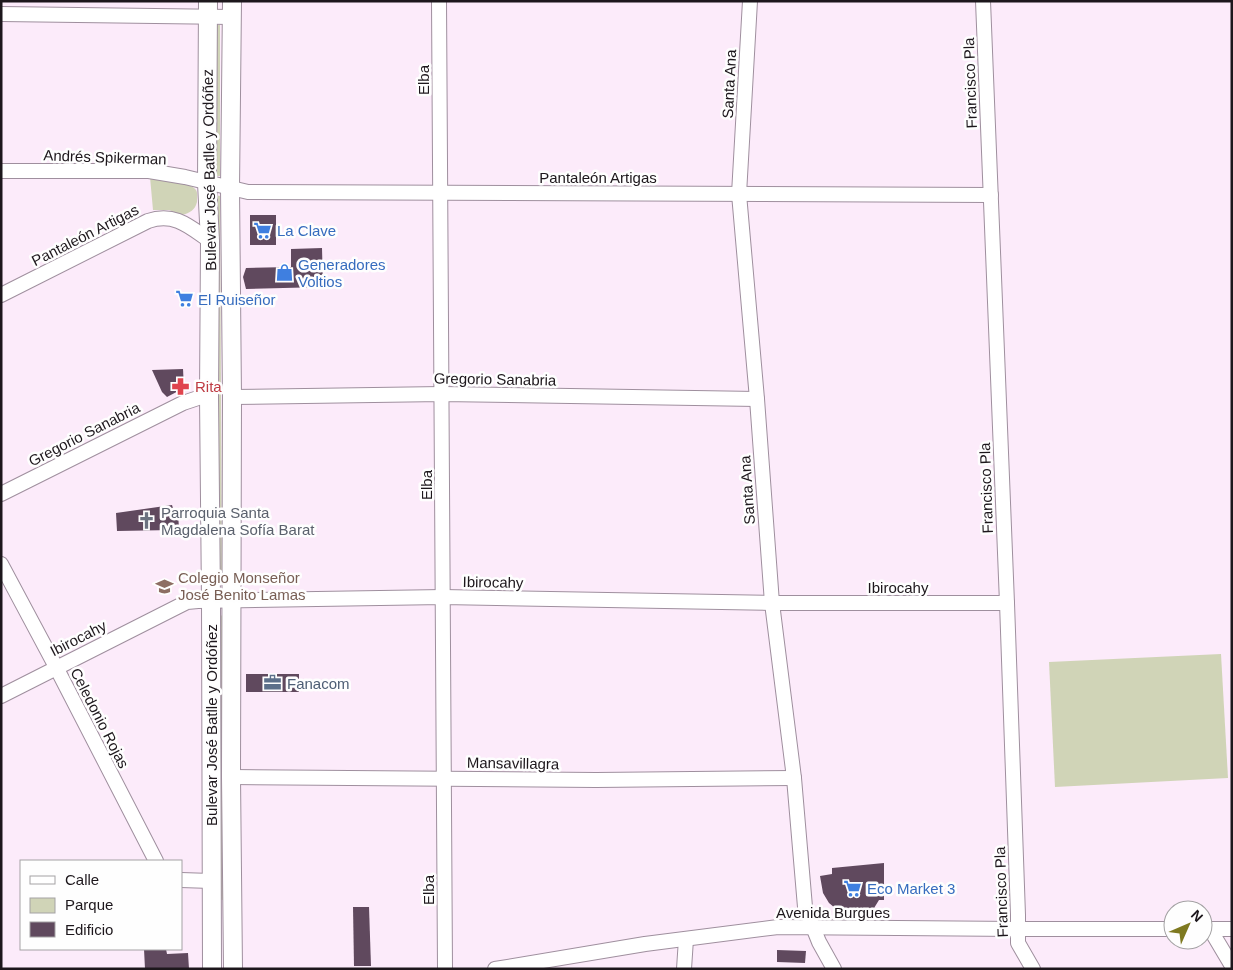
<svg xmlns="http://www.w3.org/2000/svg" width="1233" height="970" font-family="Arial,sans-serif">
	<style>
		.green { fill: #d0d4b7 }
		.building { fill: #60495e }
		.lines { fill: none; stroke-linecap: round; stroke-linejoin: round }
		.minor-casing { stroke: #9f8f9e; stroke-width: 16 }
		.major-casing { stroke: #9f8f9e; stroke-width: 20 }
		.minor { stroke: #fff; stroke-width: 14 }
		.major { stroke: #fff; stroke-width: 18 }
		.labels { text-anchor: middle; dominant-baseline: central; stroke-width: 5; stroke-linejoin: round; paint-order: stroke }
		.street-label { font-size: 15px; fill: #1d171c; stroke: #fefefe }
		.shop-label { font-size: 15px; fill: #366cbe; stroke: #fefefe; text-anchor: start }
		.health-label { font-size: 15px; fill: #be3a42; stroke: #fefefe; text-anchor: start }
		.worship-label { font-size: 15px; fill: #5b616d; stroke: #fefefe; text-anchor: start }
		.education-label { font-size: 15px; fill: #785e54; stroke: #fefefe; text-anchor: start }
		.service-label { font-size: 15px; fill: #4e5e75; stroke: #fefefe; text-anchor: start }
	</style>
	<rect width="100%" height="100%" fill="#fcebfa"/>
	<g class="green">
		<rect x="215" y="25" width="5" height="151"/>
		<path d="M150 177C160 179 191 182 196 190 198 193 197 199 197 202 195 210 190 213 182 215L169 210H153Z"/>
		<polygon points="215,195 220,196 222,583 219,585"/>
		<polygon points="219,613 222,616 223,900 218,899"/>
		<polygon points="1221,654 1228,778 1055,787 1049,662"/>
	</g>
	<g class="building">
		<rect x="250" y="215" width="26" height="30"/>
		<polygon points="322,248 323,287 246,289 243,277 246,268 291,267 291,249"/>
		<polygon points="183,369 184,388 167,397 162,392 152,370"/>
		<polygon points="172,505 175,515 178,514 179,528 174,528 173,530 117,531 116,513"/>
		<rect x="246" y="674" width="53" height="18"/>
		<polygon points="884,863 884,900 879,900 871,913 858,912 858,917 849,915 835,908 829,903 823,893 820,876 832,874 832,868"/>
		<polygon points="353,907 369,907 371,966 354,966"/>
		<polygon points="144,949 166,949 167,954 188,953 189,969 145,969"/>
		<polygon points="777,950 806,951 805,963 777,962"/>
	</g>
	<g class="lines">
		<defs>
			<g id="minor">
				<polyline points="439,1 445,969"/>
				<polyline points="750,1 739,194 757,399 772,603 794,778 805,907 819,942 834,969"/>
				<polyline points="983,1 1007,603 1018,915 1018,943 1033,969"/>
				<polyline points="1,14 232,17"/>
				<polyline points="1,171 149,171 185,177 248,192 991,195"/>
				<path d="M1 295 148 221C175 212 190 227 210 241"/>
				<polyline points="232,397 442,394 757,399"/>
				<polyline points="1,494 183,403 198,398 209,397"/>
				<polyline points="1,564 56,667 156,861"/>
				<polyline points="1,696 177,607 187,602 198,601 443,597 772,603 1007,603"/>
				<polyline points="231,777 596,780 794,778"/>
				<polyline points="181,880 211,881"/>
				<polyline points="1204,929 1232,929"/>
				<polyline points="1210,929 1232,966"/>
				<polyline points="495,969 645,944 778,927 1017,929 1173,929"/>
				<polyline points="684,969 686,939"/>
			</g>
			<g id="major">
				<polyline points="208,1 207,183 210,241 209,397 211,601 212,969"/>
				<polyline points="232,1 230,188 232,397 231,777 233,969"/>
			</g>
		</defs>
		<use href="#minor" class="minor-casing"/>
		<use href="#major" class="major-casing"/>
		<use href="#minor" class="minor"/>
		<use href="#major" class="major"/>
	</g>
	<defs>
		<symbol id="supermarket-bare" viewBox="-9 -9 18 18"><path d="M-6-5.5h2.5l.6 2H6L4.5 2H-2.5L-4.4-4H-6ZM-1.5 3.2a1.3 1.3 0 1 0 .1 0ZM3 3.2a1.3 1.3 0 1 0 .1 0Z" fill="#3f7fe0" stroke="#fefefe" stroke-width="2.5" paint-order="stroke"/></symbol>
		<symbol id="shop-bare" viewBox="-9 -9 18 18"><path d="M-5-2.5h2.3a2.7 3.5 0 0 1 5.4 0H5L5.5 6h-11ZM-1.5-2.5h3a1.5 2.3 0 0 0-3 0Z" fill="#3f7fe0" stroke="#fefefe" stroke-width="2.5" paint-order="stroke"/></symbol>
		<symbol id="pharmacy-bare" viewBox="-9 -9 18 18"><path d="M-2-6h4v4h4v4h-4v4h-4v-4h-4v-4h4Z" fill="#e0444e" stroke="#fefefe" stroke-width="2.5" paint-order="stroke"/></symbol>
		<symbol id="church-bare" viewBox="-9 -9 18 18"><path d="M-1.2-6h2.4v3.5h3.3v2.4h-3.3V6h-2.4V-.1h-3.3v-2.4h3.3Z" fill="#6b7280" stroke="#fefefe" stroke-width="2.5" paint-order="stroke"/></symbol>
		<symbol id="school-bare" viewBox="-9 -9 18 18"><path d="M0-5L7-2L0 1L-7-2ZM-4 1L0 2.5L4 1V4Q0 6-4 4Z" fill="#8d6e63" stroke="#fefefe" stroke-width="2.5" paint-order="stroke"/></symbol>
		<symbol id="office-bare" viewBox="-9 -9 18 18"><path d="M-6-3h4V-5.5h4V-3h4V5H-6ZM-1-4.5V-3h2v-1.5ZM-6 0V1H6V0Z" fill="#5c6f8a" stroke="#fefefe" stroke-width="2.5" paint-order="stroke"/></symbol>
	</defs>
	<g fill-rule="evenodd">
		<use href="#supermarket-bare" x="250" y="218" width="25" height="25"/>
		<use href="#shop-bare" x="272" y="260" width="25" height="25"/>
		<use href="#supermarket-bare" x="172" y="286" width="25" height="25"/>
		<use href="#pharmacy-bare" x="168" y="374" width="25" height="25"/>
		<use href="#church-bare" x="134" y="508" width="25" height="25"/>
		<use href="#school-bare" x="152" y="574" width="25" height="25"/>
		<use href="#office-bare" x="260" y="670" width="25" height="25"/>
		<use href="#supermarket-bare" x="840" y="876" width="25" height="25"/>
	</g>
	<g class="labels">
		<g class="street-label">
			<text transform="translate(423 80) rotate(-90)">Elba</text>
			<text transform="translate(970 83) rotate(-92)">Francisco Pla</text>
			<text transform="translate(729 84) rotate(-87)">Santa Ana</text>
			<text transform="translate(105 157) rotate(2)">Andrés Spikerman</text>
			<text transform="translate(209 170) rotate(-91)">Bulevar José Batlle y Ordóñez</text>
			<text x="598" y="177">Pantaleón Artigas</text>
			<text transform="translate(85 235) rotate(-27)">Pantaleón Artigas</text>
			<text transform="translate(495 379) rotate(1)">Gregorio Sanabria</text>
			<text transform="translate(84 434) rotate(-27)">Gregorio Sanabria</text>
			<text transform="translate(426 485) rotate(-90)">Elba</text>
			<text transform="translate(986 488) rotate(-92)">Francisco Pla</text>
			<text transform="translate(747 490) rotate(-94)">Santa Ana</text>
			<text transform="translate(493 582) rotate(1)">Ibirocahy</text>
			<text x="898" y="587">Ibirocahy</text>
			<text transform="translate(78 638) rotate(-27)">Ibirocahy</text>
			<text transform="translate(100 718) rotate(63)">Celedonio Rojas</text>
			<text transform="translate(211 725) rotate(-90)">Bulevar José Batlle y Ordóñez</text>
			<text transform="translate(513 763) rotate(1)">Mansavillagra</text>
			<text transform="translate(428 890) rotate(-90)">Elba</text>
			<text transform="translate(1001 892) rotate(-92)">Francisco Pla</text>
			<text x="833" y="912">Avenida Burgues</text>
		</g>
		<g class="shop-label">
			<text x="277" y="230">La Clave</text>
			<text x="298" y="264">Generadores<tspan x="298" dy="17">Voltios</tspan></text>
			<text x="198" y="299">El Ruiseñor</text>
			<text x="867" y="888">Eco Market 3</text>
		</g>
		<g class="health-label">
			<text x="195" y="386">Rita</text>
		</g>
		<g class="worship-label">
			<text x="161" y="512">Parroquia Santa<tspan x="161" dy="17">Magdalena Sofía Barat</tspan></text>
		</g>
		<g class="education-label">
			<text x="178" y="577">Colegio Monseñor<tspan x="178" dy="17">José Benito Lamas</tspan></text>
		</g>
		<g class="service-label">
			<text x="287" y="683">Fanacom</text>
		</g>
	</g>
	<rect width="1233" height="970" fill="none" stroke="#1d171c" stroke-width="5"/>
	<rect x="20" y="860" width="162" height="90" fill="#fefefe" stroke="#a4a2a4"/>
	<rect x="30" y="876" width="25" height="8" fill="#ffffff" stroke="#a4a2a4"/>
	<text x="65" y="885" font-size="15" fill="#1d171c">Calle</text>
	<rect x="30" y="898" width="25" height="15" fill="#d0d4b7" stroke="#a4a2a4"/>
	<text x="65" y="910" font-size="15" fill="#1d171c">Parque</text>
	<rect x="30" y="922" width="25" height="15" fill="#60495e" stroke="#a4a2a4"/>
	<text x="65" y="935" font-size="15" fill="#1d171c">Edificio</text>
	<g transform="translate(1188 925) rotate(45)"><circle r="24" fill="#fefefe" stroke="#a4a2a4"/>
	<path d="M0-4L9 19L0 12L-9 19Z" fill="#7e7920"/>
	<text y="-8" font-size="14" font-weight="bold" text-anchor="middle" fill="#1d171c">N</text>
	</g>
</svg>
